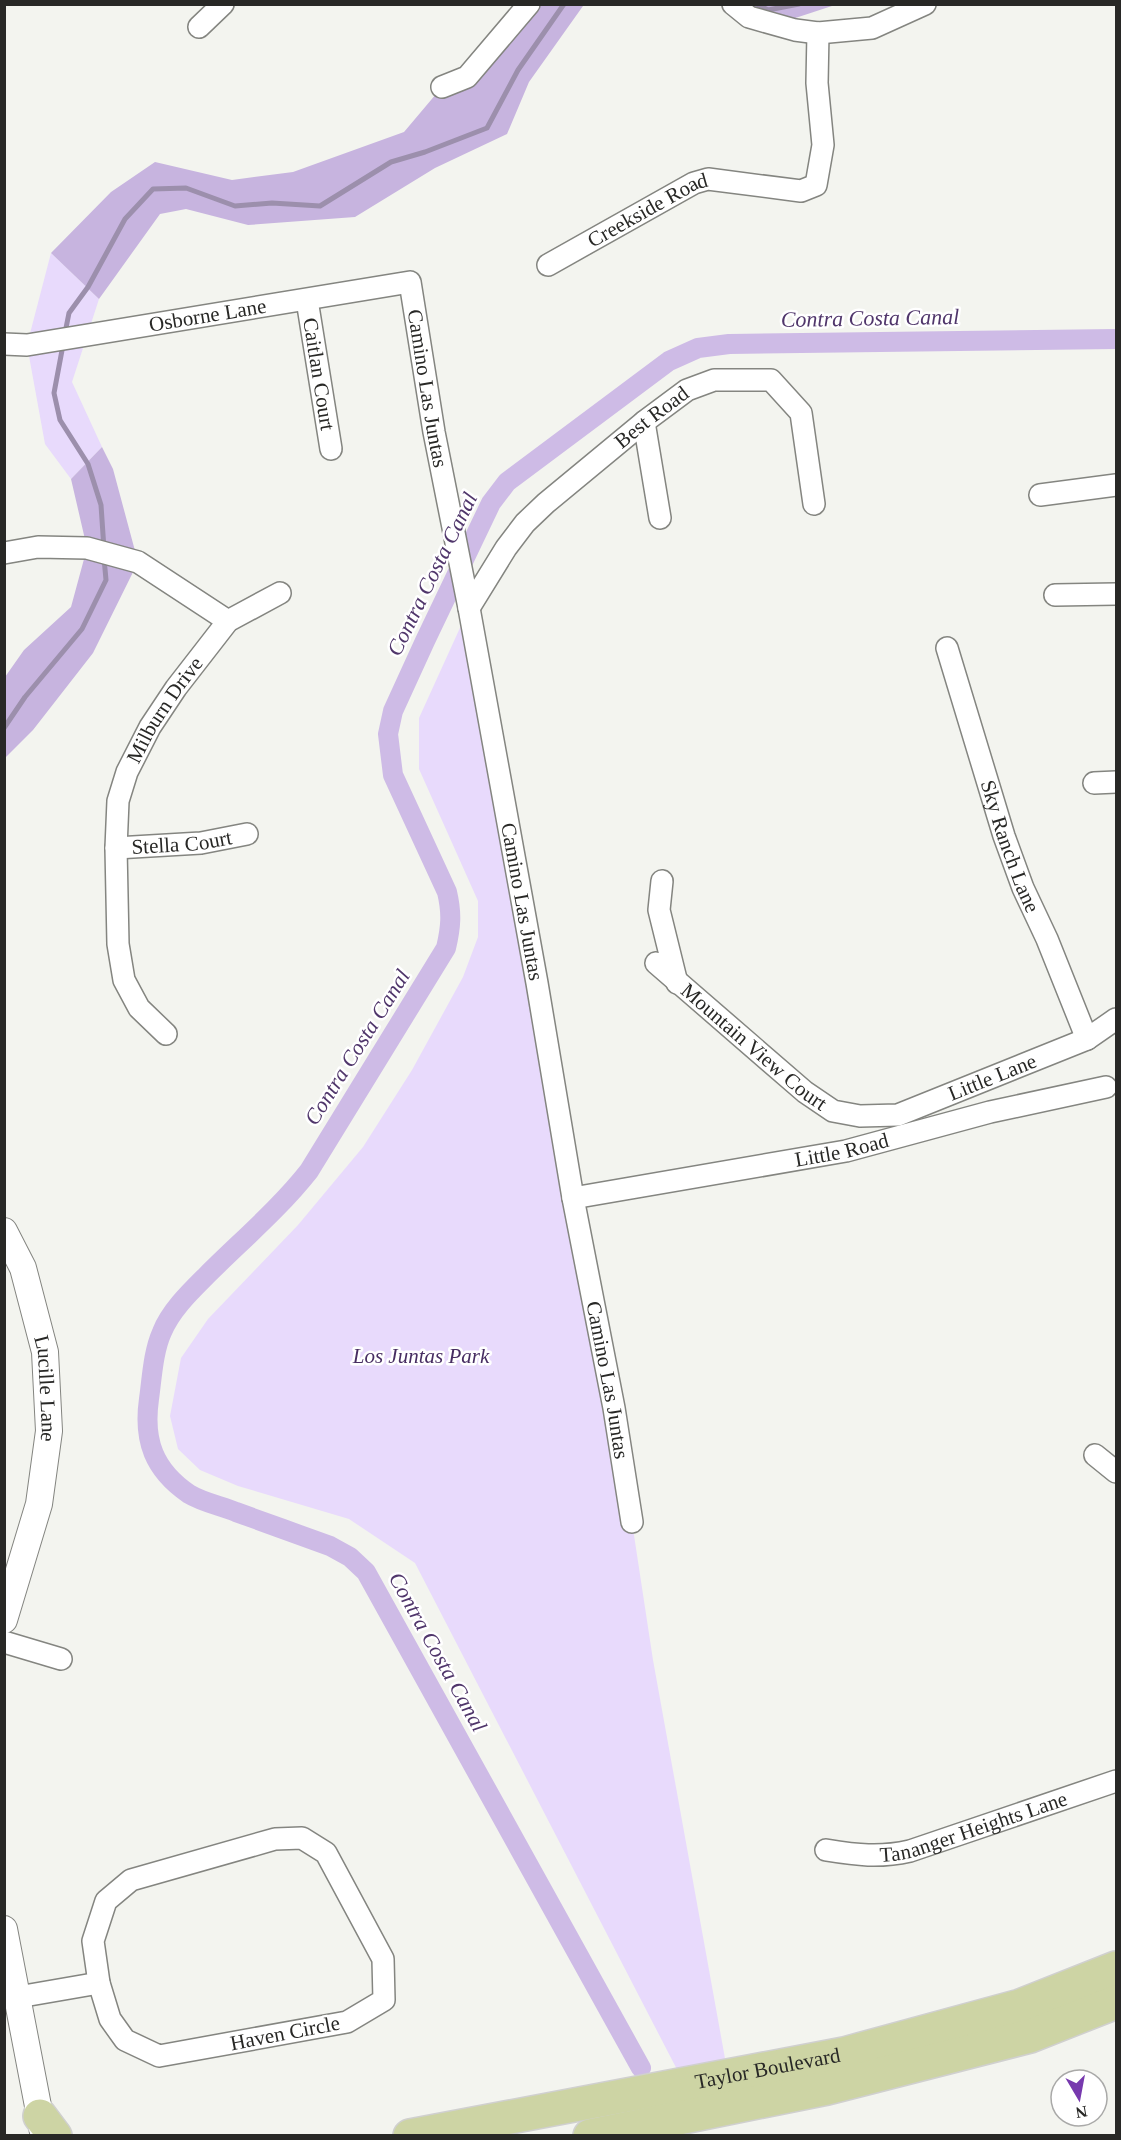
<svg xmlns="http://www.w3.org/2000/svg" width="1121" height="2140" font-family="'Times New Roman',serif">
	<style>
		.green { fill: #e8dafc }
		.forest { fill: #c7b4df }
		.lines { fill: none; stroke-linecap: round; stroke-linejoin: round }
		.stream { stroke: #9c8fac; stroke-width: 5 }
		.canal { stroke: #cebbe6; stroke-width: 20 }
		.minor-casing { stroke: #848580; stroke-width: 24 }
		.tertiary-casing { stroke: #848580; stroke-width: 28 }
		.primary-casing { stroke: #d0d0cf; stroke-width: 36 }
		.minor { stroke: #fff; stroke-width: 21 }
		.tertiary { stroke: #fff; stroke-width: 26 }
		.primary { stroke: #cdd4a4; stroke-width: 33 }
		.labels { text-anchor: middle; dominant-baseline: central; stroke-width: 5; stroke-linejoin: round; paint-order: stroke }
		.street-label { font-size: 21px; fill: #282826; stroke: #fff }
		.park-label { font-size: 21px; font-style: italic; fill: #472d62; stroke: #fff }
		.water-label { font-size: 22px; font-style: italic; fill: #50366b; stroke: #fff }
	</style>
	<rect width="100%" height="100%" fill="#f3f4ef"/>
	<g class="green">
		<polygon points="51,253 99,299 72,382 102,447 71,479 45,444 27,345"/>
		<polygon points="469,608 632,1522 653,1660 728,2075 684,2083 415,1563 349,1519 238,1486 200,1470 178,1449 170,1416 181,1358 208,1319 298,1225 363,1147 412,1070 463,977 478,937 478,901 419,769 419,718"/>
	</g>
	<g class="forest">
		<polygon points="529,5 587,5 583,6 529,82 507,134 435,168 355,217 248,225 186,209 160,214 99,299 51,253 111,192 155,162 232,180 293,172 404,132 442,87"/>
		<polygon points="733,5 835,5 774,25"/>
		<polygon points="102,447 113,469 138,562 93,653 33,730 5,758 5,677 24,650 71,607 87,548 71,479"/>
	</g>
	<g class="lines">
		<g class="stream">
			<polyline points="757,4 768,10 799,4"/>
			<polyline points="65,333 69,313 88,287 125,219 153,189 186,188 235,206 272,203 320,206 391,162 425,152 487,128 518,70 564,4"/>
			<polyline points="63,345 54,393 60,420 88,464 101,505 104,549"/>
			<polyline points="4,728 25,697 82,629 106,580 104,558"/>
		</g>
		<path class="canal" d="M641 2068 366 1572 350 1557 330 1546C299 1535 267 1523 236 1512 221 1506 202 1502 189 1494 154 1470 143 1441 149 1399 152 1378 153 1352 162 1332 171 1310 190 1292 207 1275 241 1241 279 1209 309 1171L446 948C451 927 452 913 447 892L393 775 388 734 393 711 425 641 491 503 507 482 669 361 698 348 729 344 1116 339"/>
		<defs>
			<g id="minor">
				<polyline points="733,4 749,17 795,30 818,33 872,28 925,4"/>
				<polyline points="199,27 223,4"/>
				<polyline points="442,87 467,77 529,4"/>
				<path id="s1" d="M548 265 694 183 708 179 801 191 816 185 823 145 817 83 818 33"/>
				<path id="s2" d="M307 300 331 449"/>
				<path id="s3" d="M4 344 27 345 410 282 434 432 469 608 537 983 573 1198 614 1408 632 1522"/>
				<polyline points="644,422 660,518"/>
				<polyline points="1040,495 1116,485"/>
				<polyline points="4,553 38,547 87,548 138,562 228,621"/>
				<polyline points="1055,595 1116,594"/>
				<path id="s4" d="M469 608 506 548 525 523 546 503 644 422 687 390 714 380H771L801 413 814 504"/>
				<path id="s5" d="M947 648 1004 836 1023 888 1047 939 1087 1039"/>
				<polyline points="1094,783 1116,782"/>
				<path id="s6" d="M116 848 201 843 247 834"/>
				<polyline points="662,881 659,910 677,983"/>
				<path id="s7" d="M656 963 805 1092 833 1111 860 1116 898 1115 1087 1039 1116 1019"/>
				<path id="s8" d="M166 1034 139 1008 124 980 118 944 116 848 118 801 127 772 150 727 176 688 228 621 280 593"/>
				<path id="s9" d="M573 1198 846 1151 990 1112 1106 1087"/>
				<polyline points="1095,1455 1116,1472"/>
				<polyline points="4,1642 61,1659"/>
				<polygon points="302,1838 326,1853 383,1959 384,2000 347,2022 159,2056 125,2040 110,2019 99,1983 93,1941 106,1901 131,1880 275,1839"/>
				<path id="s10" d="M826 1850C857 1855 879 1858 910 1851L1116 1781"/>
				<polyline points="18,1997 99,1983"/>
			</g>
			<g id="tertiary">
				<path id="s11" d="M4 1231 23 1268 45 1352 49 1431 39 1504 4 1620"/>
				<polyline points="4,1929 43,2132"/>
			</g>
			<g id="primary">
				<polyline points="40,2116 55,2136"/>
				<path id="s12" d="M410 2136 844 2054 1020 2006 1116 1968"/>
				<polyline points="590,2136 827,2088 1030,2036 1116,2002"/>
			</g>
		</defs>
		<use href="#minor" class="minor-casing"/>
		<use href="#tertiary" class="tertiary-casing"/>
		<use href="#primary" class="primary-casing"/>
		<use href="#minor" class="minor"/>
		<use href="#tertiary" class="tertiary"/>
		<use href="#primary" class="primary"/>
	</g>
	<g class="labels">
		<g class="street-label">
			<text stroke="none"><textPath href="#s1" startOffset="114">Creekside Road</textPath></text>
			<text stroke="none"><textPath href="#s3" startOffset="206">Osborne Lane</textPath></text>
			<text stroke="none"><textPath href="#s2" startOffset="75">Caitlan Court</textPath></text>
			<text stroke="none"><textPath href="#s3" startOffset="519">Camino Las Juntas</textPath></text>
			<text stroke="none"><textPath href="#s4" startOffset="267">Best Road</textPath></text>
			<text stroke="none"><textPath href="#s8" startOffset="352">Milburn Drive</textPath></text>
			<text stroke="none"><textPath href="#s6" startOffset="66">Stella Court</textPath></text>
			<text stroke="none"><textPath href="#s5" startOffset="208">Sky Ranch Lane</textPath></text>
			<text stroke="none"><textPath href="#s3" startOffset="1041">Camino Las Juntas</textPath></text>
			<text stroke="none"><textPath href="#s7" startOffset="129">Mountain View Court</textPath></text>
			<text stroke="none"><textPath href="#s7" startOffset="398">Little Lane</textPath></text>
			<text stroke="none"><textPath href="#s9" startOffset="273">Little Road</textPath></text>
			<text stroke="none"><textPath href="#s3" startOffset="1527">Camino Las Juntas</textPath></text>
			<text stroke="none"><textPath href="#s11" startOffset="165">Lucille Lane</textPath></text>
			<text stroke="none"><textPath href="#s10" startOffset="152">Tananger Heights Lane</textPath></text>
			<text transform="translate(285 2033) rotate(-11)">Haven Circle</text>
			<text stroke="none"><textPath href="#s12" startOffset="364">Taylor Boulevard</textPath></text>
		</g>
		<g class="park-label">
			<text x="421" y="1356">Los Juntas Park</text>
		</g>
		<g class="water-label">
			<text transform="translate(870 318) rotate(-1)">Contra Costa Canal</text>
			<text transform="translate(432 574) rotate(-64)">Contra Costa Canal</text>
			<text transform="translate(357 1047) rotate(-58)">Contra Costa Canal</text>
			<text transform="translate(438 1652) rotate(61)">Contra Costa Canal</text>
		</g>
	</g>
	<rect width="1121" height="2140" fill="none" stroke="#282826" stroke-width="12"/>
	<g transform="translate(1079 2098) rotate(170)"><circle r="28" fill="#ffffff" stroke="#a9a9a8" stroke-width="1.5"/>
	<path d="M0-4.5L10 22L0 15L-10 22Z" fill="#7739ae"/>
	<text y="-9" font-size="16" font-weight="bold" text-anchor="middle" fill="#282826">N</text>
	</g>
</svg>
